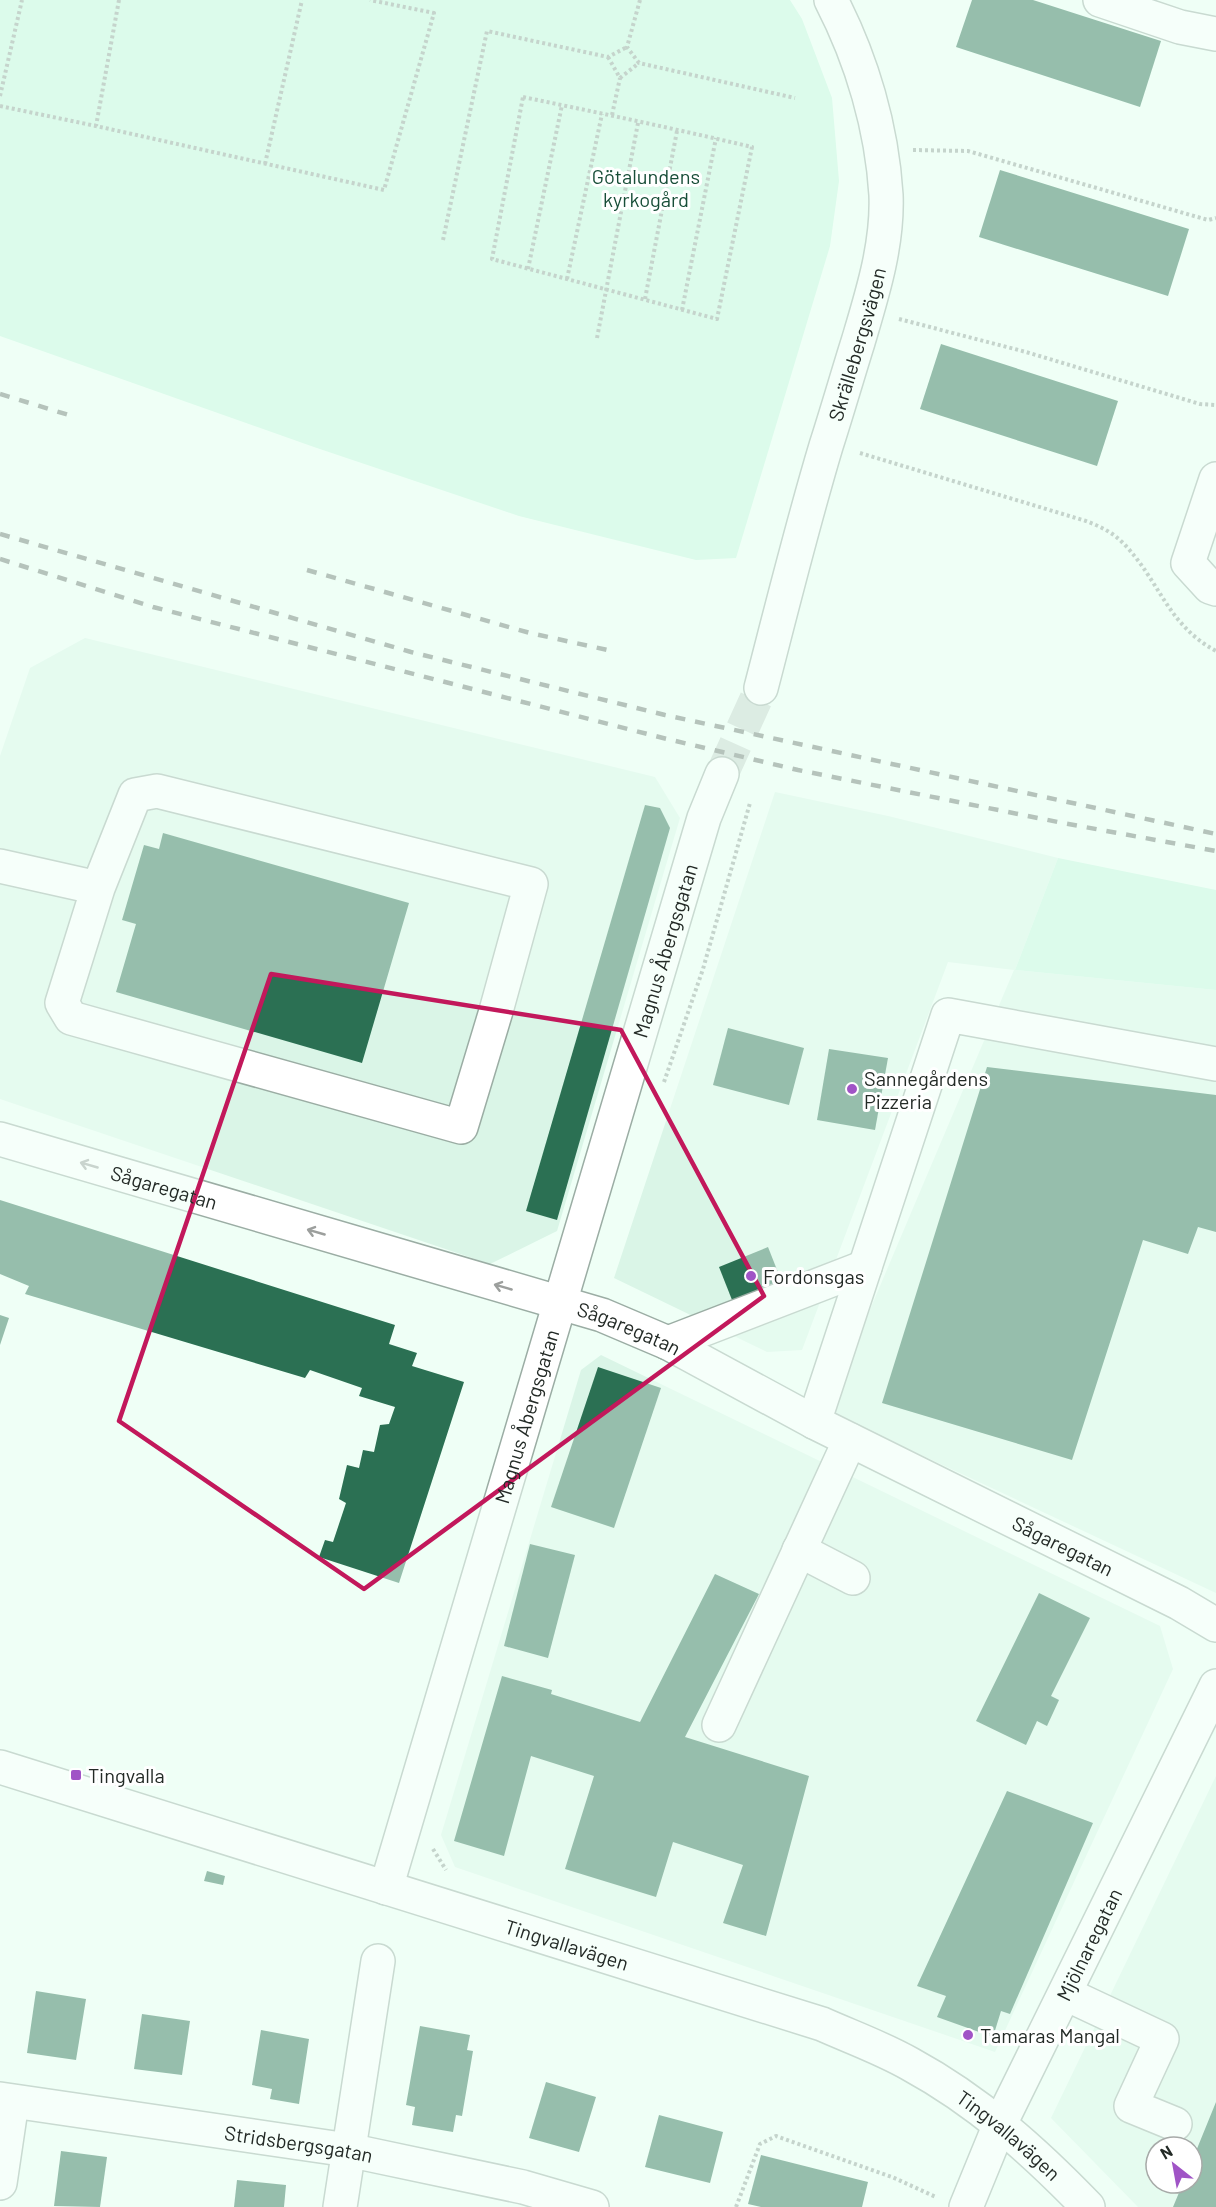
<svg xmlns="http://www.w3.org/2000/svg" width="1216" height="2207" font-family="Barlow,sans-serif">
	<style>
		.built { fill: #daf5e7; fill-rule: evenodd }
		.green { fill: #c5f6dd }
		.building { fill: #2b7053 }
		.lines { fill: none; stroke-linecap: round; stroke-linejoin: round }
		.minor-tunnel { stroke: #c6d4cc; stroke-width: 33; stroke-dasharray: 33 16; stroke-linecap: butt }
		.minor-casing { stroke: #9bada4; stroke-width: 36 }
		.path { stroke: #939f99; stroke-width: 4; stroke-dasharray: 3 3; stroke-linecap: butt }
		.minor { stroke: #fff; stroke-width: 33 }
		.rail { stroke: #707a74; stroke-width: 4.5; stroke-dasharray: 10 10; stroke-linecap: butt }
		.oneway { stroke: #9c9f9d }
		.marked { fill: none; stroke: #c2185b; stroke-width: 4.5; stroke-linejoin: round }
		.poi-dot { fill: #a054c6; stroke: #fff; stroke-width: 2 }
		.labels { text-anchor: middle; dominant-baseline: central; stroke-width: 6; stroke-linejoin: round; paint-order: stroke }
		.park-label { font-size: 20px; fill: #184e38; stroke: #fff }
		.street-label { font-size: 20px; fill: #232a26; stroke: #fff }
		.poi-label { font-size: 20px; fill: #232a26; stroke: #fff; text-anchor: start }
	</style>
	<rect width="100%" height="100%" fill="#effff6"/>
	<g class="built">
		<polygon points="85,638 655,777 680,818 557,1231 490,1264 0,1099 0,756 30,668"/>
		<polygon points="775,792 888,816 1058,858 1015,970 1216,990 1216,1593 827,1411 1014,970 948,962 802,1350 767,1352 614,1278"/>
		<polygon points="601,1355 1160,1626 1173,1669 995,2052 455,1867 441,1835 581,1370"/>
		<path d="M1216 1776V2207H1138L1051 2118ZM1156 2147H1192V2183H1156Z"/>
	</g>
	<g class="green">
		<polygon points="0,0 790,0 802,19 832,98 839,181 830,246 736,558 696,560 519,516 314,447 0,336"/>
		<polygon points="1058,858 1216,890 1216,990 1015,970"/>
	</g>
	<g class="building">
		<polygon points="972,0 1033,0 1161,41 1140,107 956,47"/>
		<polygon points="1000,170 1189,229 1168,296 979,237"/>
		<polygon points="941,344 1118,401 1097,466 920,409"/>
		<polygon points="645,805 660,808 670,828 557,1220 526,1211"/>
		<polygon points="163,833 409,903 362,1063 116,992 136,924 122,920 144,845 159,849"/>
		<polygon points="728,1028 804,1048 789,1105 713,1085"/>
		<polygon points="829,1049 888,1058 875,1130 817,1120"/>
		<polygon points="987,1067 1216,1095 1216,1232 1198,1227 1188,1254 1143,1240 1072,1460 882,1403"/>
		<polygon points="0,1200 395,1325 389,1344 417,1353 412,1366 464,1382 399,1583 319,1557 325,1540 333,1542 346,1503 339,1499 347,1465 359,1468 363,1450 374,1452 380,1425 389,1424 395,1407 359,1396 362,1388 310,1370 305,1378 25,1294 29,1286 0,1274"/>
		<polygon points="768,1247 783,1285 734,1305 719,1267"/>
		<polygon points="0,1315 9,1318 0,1345"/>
		<polygon points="598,1367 661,1388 614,1528 551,1507"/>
		<polygon points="530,1544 575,1555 548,1658 504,1646"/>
		<polygon points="715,1574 759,1594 685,1737 809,1776 766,1936 723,1923 743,1865 673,1842 656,1897 565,1869 594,1776 531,1756 504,1856 454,1841 502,1676 552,1690 551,1694 640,1722"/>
		<polygon points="1039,1593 1090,1618 1051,1696 1059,1700 1047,1726 1037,1721 1026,1745 976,1721"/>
		<polygon points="1007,1791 1093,1823 1010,2014 1001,2011 993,2037 937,2017 946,1996 917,1986"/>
		<polygon points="207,1871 225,1876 223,1885 204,1881"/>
		<polygon points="36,1991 86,1999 76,2060 27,2053"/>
		<polygon points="142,2014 190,2021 182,2075 134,2069"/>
		<polygon points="420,2026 470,2035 467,2050 473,2051 462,2116 456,2115 453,2132 412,2125 415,2107 406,2105"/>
		<polygon points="261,2030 309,2039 299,2104 270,2099 272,2089 252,2085"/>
		<polygon points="546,2082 596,2097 579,2152 529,2138"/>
		<polygon points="1216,2102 1216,2207 1173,2207 1183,2183 1192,2183 1192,2161"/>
		<polygon points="659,2115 723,2132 710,2183 645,2167"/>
		<polygon points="61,2151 107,2157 100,2207 54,2206"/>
		<polygon points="761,2155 868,2182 862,2207 761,2207 748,2204"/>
		<polygon points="237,2180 286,2185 284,2207 234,2207"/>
	</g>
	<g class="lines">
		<polyline class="minor-tunnel" points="722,774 761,688"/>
		<defs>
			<g id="minor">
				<polyline points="1100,0 1180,27 1216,34"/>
				<polyline points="1216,479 1188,563 1210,587 1216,589"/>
				<path id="s1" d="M761 688C782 607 802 526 826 446 837 412 847 377 858 342 872 295 888 245 886 195 882 128 862 60 831 0"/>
				<polyline points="0,866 98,888 135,795 157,791 531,884 496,1011 461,1127 71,1018 62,1003 98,888"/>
				<path id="s2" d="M0 1139 602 1315 668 1343 814 1422 1179 1603 1216 1625"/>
				<polyline points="668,1343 865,1267"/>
				<polyline points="814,1422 948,1015 1216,1064"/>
				<polyline points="799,1550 853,1578"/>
				<polyline points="719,1725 850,1440"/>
				<path id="s3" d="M0 1767 822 2024C851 2037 882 2048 910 2064 978 2101 1034 2151 1088 2207"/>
				<path id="s4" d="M386 1888 704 818 722 774"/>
				<polyline points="1066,1994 1162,2039 1131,2106 1175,2124"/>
				<path id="s5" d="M0 2099 348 2150 523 2187 592 2207"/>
				<polyline points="0,2183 12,2102"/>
				<polyline points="340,2207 378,1961"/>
				<path id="s6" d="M966 2207 1000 2124 1216 1686"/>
			</g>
		</defs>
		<use href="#minor" class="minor-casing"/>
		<g class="path">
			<polyline points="119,0 96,126 384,190 434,13 370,0"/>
			<polyline points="640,0 627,47 639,63 795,98"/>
			<polyline points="608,57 620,78 639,63"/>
			<polyline points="0,96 22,0"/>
			<path d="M523 97C600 113 676 129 752 147L717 319 492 259Z"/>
			<polyline points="0,106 96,126"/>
			<polyline points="612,115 620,78"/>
			<polyline points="913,150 968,151 1208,220 1216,218"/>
			<polyline points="265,164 302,0"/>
			<polyline points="443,240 487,31 608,57 627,47"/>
			<polyline points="528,269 562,105"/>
			<polyline points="567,279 602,114"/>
			<polyline points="645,299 677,131"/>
			<polyline points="682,310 716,138"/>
			<polyline points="899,319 1026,352 1200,404 1216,405"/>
			<polyline points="597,338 638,123"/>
			<path d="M860 453 1086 521C1099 526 1112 532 1122 542 1160 580 1166 624 1216 651"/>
			<polyline points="664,1082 703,969 750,803"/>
			<polyline points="433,1849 446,1870"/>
			<polyline points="736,2207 760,2144 776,2136 892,2177 936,2197"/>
		</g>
		<use href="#minor" class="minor"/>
		<g class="rail">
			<polyline points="0,394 72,416"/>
			<polyline points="0,534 411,652 665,715 1216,834"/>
			<polyline points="0,559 153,607 663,738 798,770 1063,823 1216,851"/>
			<polyline points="307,570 530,633 612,651"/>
		</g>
	</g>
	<defs><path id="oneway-shaft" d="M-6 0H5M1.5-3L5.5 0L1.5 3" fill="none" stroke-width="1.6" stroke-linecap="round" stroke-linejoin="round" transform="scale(1.5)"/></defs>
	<g class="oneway">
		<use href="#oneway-shaft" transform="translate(89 1165) rotate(-164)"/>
		<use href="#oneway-shaft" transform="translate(316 1232) rotate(-164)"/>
		<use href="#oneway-shaft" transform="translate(503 1287) rotate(-164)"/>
	</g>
	<path d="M0 0H1216V2207H0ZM271 974 621 1030 764 1296 364 1589 119 1421Z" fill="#effff6" fill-opacity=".55" fill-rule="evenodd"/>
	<path class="marked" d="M271 974 621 1030 764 1296 364 1589 119 1421Z"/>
	<g class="poi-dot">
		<circle cx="852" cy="1089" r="6"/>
		<circle cx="751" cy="1276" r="6"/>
		<rect x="70" y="1769" width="12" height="12" rx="3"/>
		<circle cx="968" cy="2035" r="6"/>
	</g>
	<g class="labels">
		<g class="park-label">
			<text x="646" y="176">Götalundens<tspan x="646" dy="23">kyrkogård</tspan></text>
		</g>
		<g class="street-label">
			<text stroke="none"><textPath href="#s1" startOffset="357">Skrällebergsvägen</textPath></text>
			<text stroke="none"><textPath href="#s4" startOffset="978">Magnus Åbergsgatan</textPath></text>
			<text stroke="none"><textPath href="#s2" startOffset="171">Sågaregatan</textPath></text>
			<text stroke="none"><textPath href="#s2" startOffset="657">Sågaregatan</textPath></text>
			<text stroke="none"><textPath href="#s4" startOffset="492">Magnus Åbergsgatan</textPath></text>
			<text stroke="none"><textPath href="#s2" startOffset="1143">Sågaregatan</textPath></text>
			<text stroke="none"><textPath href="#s3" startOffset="594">Tingvallavägen</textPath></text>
			<text stroke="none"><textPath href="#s6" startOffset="290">Mjölnaregatan</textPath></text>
			<text stroke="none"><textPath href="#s3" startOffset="1080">Tingvallavägen</textPath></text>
			<text stroke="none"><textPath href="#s5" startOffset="302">Stridsbergsgatan</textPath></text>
		</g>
		<g class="poi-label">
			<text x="864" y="1078">Sannegårdens<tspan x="864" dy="23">Pizzeria</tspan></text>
			<text x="763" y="1276">Fordonsgas</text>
			<text x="88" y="1775">Tingvalla</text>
			<text x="980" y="2035">Tamaras Mangal</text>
		</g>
	</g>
	<g transform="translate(1174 2165) rotate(329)"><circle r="28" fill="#ffffff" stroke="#a7aaa8" stroke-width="1.5"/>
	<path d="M0-4.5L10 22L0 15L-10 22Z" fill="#a054c6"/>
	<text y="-9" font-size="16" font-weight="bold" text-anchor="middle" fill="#232a26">N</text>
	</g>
</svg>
